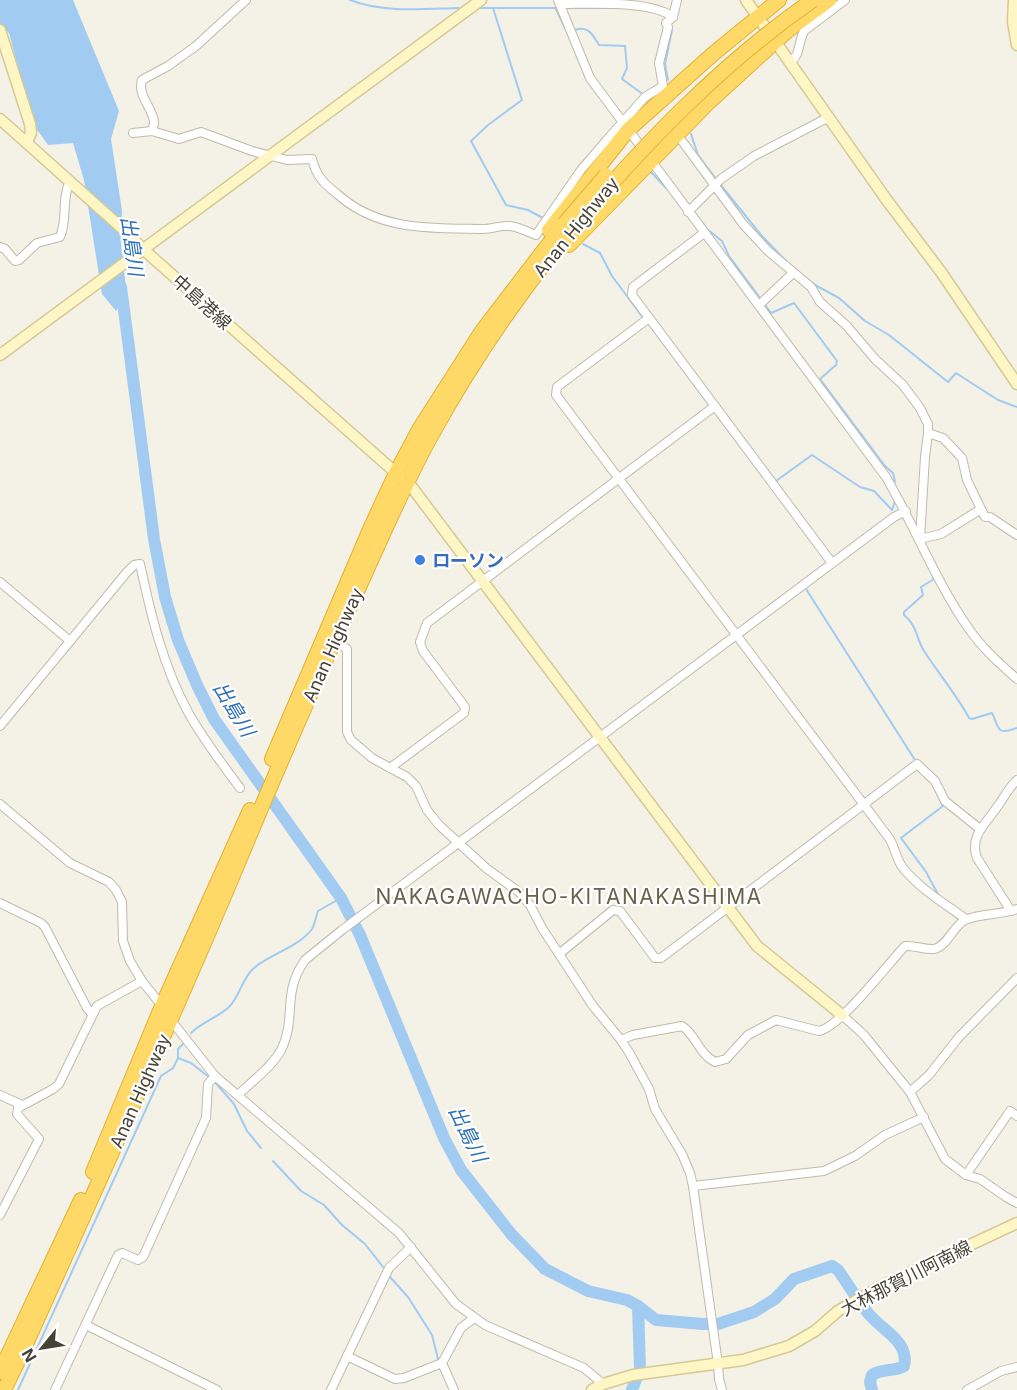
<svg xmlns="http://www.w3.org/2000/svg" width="1017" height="1390" font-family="Inter,'Noto Sans JP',sans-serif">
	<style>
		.water { fill: #a2cbf2 }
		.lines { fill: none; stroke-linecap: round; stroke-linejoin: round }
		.stream { stroke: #a2cbf2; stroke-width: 2 }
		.river { stroke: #a2cbf2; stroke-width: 12 }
		.street-casing { stroke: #c0baa9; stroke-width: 10 }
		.secondary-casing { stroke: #d5c996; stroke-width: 13 }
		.highway-casing { stroke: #e1b033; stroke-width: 16 }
		.street { stroke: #fff; stroke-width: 8 }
		.secondary { stroke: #fff6c6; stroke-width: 10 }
		.highway { stroke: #ffd967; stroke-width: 14 }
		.highway-bridge-casing { stroke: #e1b033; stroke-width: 16; stroke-linecap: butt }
		.highway-bridge { stroke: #ffd967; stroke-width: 14 }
		.shop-dot { fill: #3f7fe0; stroke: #fff; stroke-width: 2 }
		.labels { text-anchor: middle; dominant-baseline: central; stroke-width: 4.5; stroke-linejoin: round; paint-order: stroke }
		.street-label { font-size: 18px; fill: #474236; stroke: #fff }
		.shop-label { font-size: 18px; font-weight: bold; fill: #366cbe; stroke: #fff; text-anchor: start }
		.water-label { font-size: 20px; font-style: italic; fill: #2c70b6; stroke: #fff }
		.quarter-label { font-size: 21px; letter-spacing: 1.5px; fill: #6a614d; stroke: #fff }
	</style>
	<rect width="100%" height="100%" fill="#f4f1e7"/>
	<polygon class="water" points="0,0 73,0 119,111 111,139 122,211 121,245 127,296 116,311 102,294 84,180 73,143 48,145 33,124 9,33 0,24"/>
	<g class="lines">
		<g class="stream">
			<path d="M350 0C384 13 422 9 459 8"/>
			<polyline points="480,8 620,8"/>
			<polyline points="493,8 522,100 488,125 471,141 506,205 528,210 543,218"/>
			<polyline points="556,9 566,30"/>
			<path d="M575 30C588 25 593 35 599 45L625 46 627 68 622 79 644 95"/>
			<polyline points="668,80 665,64 672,30 670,22"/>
			<polyline points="691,134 698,155 716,179"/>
			<polyline points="648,169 667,189"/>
			<polyline points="720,184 761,235 786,261"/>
			<polyline points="675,187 690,206"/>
			<polyline points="693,211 708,230 722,241 729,256 771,313 794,303 837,361 836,365 820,379 885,466 893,473 895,482"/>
			<polyline points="583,244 600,253 612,276 644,319"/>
			<polyline points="807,279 817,286 839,298 865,321 889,335 948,382 956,373 998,400 1017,407"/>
			<polyline points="648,323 731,434"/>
			<polyline points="776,481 812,455 860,487 874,491 892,510 895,501"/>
			<path d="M931 572 934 579 921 587 923 595 904 612V615C917 625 916 638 924 651 939 674 956 694 969 718L972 719 992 713C1000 728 995 736 1017 728"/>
			<polyline points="806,589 915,760"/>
			<polyline points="939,896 926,872 901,838 943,806 940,800"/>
			<path d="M191 1033C202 1022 217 1018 229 1007 240 996 242 978 254 968 270 954 299 947 312 929 315 924 316 916 318 911L341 898"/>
			<polyline points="183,1044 178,1049 178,1058 191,1063 209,1077"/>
			<polyline points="214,1081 234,1104 247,1131 261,1148"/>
			<polyline points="273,1161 301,1191 324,1205 342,1225 365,1244 383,1267"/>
			<polyline points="390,1277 408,1297 432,1335 439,1363"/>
			<polyline points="18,1390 161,1076 173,1068 178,1058"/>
		</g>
		<g class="river">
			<path d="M121 287 154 539 165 597 178 640 197 685 214 719 341 898 360 935 444 1138 461 1170 512 1235 545 1269 588 1291 627 1300 638 1306 656 1320 703 1324H718L754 1312 775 1299 794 1279 832 1266 838 1270C848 1284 857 1300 868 1313 880 1329 910 1341 904 1366 894 1372 883 1368 872 1375L870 1382 872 1390"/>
			<polyline points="632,1390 640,1369 638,1306"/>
		</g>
		<defs>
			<g id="street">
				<path d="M558 0 590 78 886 477C915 527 936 582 969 629 982 648 1000 664 1017 679"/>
				<path d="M560 4C590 4 650 0 673 17L666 23 668 27 659 63 663 86 645 97 605 142"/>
				<polyline points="673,17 677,0"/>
				<path d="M790 62C801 55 798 42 804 31L845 0"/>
				<path d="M152 131C153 128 154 125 154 122 153 108 137 96 142 80L168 66 196 46 246 0"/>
				<path d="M133 133 152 131 179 139 201 132 252 151 287 160 312 159C317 179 326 185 342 198 382 231 434 228 483 229 492 229 501 225 510 226 519 227 528 232 536 235L581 170 605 142 613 148"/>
				<polyline points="682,141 743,224 768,251 811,287 820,302 846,325 875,359 903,385 920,408 928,424 928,433 925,457 920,539 941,534 981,509 967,480 962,458 943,438 928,433"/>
				<polyline points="688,212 721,179 754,156 829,117"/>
				<polyline points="704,233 633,287 632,295 832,563"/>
				<path d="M0 247 5 249 15 261 19 260 37 243 60 237C68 219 61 199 70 181"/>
				<polyline points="759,305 793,273"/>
				<path d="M649 318 557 387 556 395 889 838C895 847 896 859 903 868 920 889 945 904 966 919"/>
				<polyline points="981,509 985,517 990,517 1017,535"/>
				<polyline points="0,582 70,641"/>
				<polyline points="335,640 347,649 347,732 351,740 372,758 407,777 416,786 427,810 439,825 486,868 519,892 530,905 542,928 593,1006 621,1040 630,1054 649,1089 655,1109 682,1154 690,1173 693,1186 718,1364 719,1379 722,1390"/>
				<path d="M0 726 127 572 134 565 140 564C151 615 163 666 188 712 203 739 222 764 240 788"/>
				<polyline points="390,768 464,713 465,707 423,651 420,642 427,623 715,406"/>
				<polyline points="0,804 70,863 109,882 116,890 122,902 123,941 130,961 142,981 162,1006"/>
				<polyline points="0,903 41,923 45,927 87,1008 92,1014"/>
				<path d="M1011 911 977 858C969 836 986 824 997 807 1004 798 1008 788 1017 780"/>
				<polyline points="559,954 613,910 620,911 655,958 661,958 917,764 935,781 945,801 980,829"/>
				<polyline points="842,1015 864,1035 910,1092 945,1159 966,1175 980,1179 1006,1197 1017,1203"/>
				<polyline points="170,1019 215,1076 399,1233 456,1304 485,1325 584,1368 603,1384"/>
				<path d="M621 1040 633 1035 682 1026C696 1035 699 1054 715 1062L726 1059 748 1035 776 1020 819 1031C840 1027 888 964 905 946 915 945 924 950 934 949 947 947 953 926 965 920 981 913 1001 915 1017 909"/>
				<polyline points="910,1092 929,1075 959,1037 1017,978"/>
				<polyline points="0,1095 22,1105"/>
				<path d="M238 1095C253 1080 274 1066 283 1046 296 1015 282 993 305 960L342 930 894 517 906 511"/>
				<polyline points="966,1175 1010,1111 1017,1116"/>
				<polyline points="693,1186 824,1171 855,1156 885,1135 924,1117"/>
				<polyline points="0,1215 39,1139 17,1114 18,1108 53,1089 59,1084 97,1006 142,981"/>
				<polyline points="86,1325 217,1390"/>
				<polyline points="347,1356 395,1379 404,1378 442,1363 461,1328 474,1318"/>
				<polyline points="442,1363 454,1390"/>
				<polyline points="55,1390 118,1255 122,1253 138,1260 143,1257 206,1118 208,1084 215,1076"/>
				<polyline points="331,1390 389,1268 411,1247"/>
				<polyline points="967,1390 1001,1371 1017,1367"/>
			</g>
			<g id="secondary">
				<polyline points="746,0 886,199 941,272 1017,384"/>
				<polyline points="1014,0 1013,22 1017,45"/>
				<polyline points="0,30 30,124 31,133 27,142"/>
				<polyline points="0,119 124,230 144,250 396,473 408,482 751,938 757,946 842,1015"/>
				<polyline points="0,355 481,0"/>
				<polyline points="592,1390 603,1384 633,1375 743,1360 789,1346 815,1331 838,1311 878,1288 1017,1223"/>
			</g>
			<g id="highway">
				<polyline points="549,230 628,130 713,54 779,0"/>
				<polyline points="569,245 709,102 787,31 829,0"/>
				<polyline points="272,759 371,527 396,473 420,428 482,331 564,224"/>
				<polyline points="93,1172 162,1006 250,810"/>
				<polyline points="0,1372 81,1200"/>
				<path d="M4 1390 26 1344C96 1188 167 1032 233 875 270 786 308 698 348 611 375 553 400 492 431 436 471 363 519 293 572 229"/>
			</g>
		</defs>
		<use href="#street" class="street-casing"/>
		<use href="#secondary" class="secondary-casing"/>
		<use href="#highway" class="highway-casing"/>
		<use href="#street" class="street"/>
		<use href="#secondary" class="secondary"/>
		<use href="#highway" class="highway"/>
		<defs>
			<g id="highway-bridge">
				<polyline points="564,224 606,175"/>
				<path d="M572 229C643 145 722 63 813 0"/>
			</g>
		</defs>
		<use href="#highway-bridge" class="highway-bridge-casing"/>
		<use href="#highway-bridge" class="highway-bridge"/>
	</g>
	<circle class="shop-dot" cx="420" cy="560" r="6"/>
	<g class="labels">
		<g class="street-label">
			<text transform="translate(576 227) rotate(-51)">Anan Highway</text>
			<text transform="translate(202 302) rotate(42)">中島港線</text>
			<text transform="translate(333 645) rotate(-66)">Anan Highway</text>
			<text transform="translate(140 1091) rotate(-66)">Anan Highway</text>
			<text transform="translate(906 1278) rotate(-27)">大林那賀川阿南線</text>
		</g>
		<g class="shop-label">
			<text x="432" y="560">ローソン</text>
		</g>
		<g class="water-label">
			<text transform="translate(132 246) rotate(82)">出島川</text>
			<text transform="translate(234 709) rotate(59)">出島川</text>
			<text transform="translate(468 1134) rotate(64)">出島川</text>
		</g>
		<g class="quarter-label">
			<text x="569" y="896">NAKAGAWACHO-KITANAKASHIMA</text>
		</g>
	</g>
	<g transform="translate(42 1348) rotate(240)" stroke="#ffffff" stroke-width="4.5" paint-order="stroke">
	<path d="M0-4.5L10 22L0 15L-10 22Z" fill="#474236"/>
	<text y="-9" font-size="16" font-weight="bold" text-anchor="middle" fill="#474236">N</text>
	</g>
</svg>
